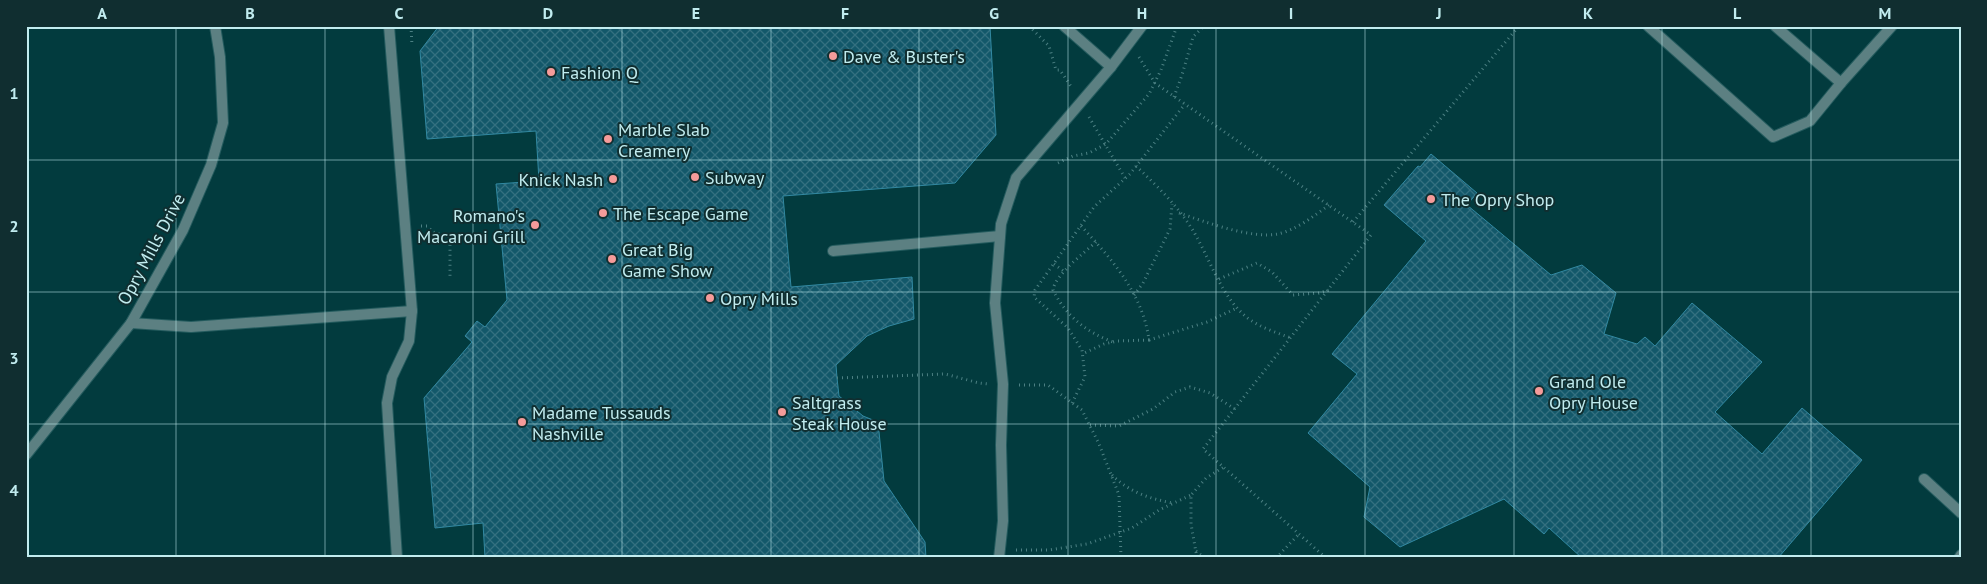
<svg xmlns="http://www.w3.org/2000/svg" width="1987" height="584" font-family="'PT Sans',sans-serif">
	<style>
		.building { fill: url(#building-cross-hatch); stroke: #3289a2 }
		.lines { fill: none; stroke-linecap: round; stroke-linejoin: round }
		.lane-casing { stroke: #245b5e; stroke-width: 12 }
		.path { stroke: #4c8083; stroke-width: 3; stroke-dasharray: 1 4; stroke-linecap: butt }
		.lane { stroke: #5c8082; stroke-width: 10 }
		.grid { fill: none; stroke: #c1ecef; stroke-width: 1; stroke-opacity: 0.55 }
		.poi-dot { fill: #f59b9a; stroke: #102e30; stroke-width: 2 }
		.labels { text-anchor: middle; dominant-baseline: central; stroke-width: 4; stroke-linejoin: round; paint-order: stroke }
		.poi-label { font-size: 18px; fill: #c1ecef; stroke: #102e30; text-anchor: start }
		.street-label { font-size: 18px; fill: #c1ecef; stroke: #102e30 }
		.neatline { fill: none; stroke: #c1ecef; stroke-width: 2 }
		.grid-label { font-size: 16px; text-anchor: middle; font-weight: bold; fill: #c1ecef }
	</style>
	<defs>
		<pattern id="building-cross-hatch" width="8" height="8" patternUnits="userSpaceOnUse" patternTransform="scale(1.25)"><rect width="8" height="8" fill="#13586a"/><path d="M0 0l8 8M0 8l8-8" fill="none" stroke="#347080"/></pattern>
	</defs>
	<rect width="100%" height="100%" fill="#023b3e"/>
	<g class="building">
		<polygon points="439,26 990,26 996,135 955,183 783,196 791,287 912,277 914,319 889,326 867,336 836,365 837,378 839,396 863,416 878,422 884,481 925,542 926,558 485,558 483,523 435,528 424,398 472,342 465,336 477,321 485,327 507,300 496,184 539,181 536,131 427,139 420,51"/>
		<polygon points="1431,154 1477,193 1467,205 1551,275 1582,265 1616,293 1604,334 1637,344 1645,337 1655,346 1692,303 1762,362 1715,412 1762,454 1802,408 1862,460 1778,558 1582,558 1549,528 1544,534 1504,499 1400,547 1364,517 1370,487 1308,433 1357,374 1332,354 1426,241 1384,205 1418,166 1420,167"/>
	</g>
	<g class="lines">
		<defs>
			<g id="lane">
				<polyline points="389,26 412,311 409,341 392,377 387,403 397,558"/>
				<polyline points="1064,26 1111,67"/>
				<polyline points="1648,26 1773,137 1810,121 1841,83 1892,26"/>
				<polyline points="1775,26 1841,83"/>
				<polyline points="833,251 1000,236"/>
				<polyline points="131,323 191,327 412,311"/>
				<polyline points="26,455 131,323 183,230 211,165 223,123 220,57 215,26"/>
				<polyline points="1924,479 1961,513"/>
				<polyline points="999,558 1003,521 1001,445 1003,384 995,303 1001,224 1016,178 1111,67 1142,26"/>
				<polyline points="1959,558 1961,555"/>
			</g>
		</defs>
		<use href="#lane" class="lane-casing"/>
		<g class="path">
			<polyline points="411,26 412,46"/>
			<polyline points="1029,26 1049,46 1056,70 1060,70 1072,88"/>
			<polyline points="1139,57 1155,83 1371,235 1203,449 1326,558"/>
			<polyline points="1174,97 1182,75 1193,37 1204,26"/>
			<polyline points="1089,117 1125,178"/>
			<polyline points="1058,163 1073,156 1089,153 1106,144 1149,94 1161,70 1177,26"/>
			<path d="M1136 166C1156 185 1177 205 1192 229 1209 256 1219 292 1243 314 1255 326 1275 332 1291 338"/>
			<path d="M1179 213C1206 222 1250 239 1278 234 1296 230 1314 216 1329 205"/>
			<polyline points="1353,222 1519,26"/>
			<polyline points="421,226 427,226 433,232 450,237 450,278"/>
			<path d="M1081 226C1111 258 1143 294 1149 340L1118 341 1104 344 1082 354"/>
			<path d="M1096 242C1084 253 1055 275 1053 290 1066 316 1086 332 1113 342"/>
			<polyline points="1054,264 1065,272"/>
			<polyline points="1219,279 1257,263 1272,272 1293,295 1319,293 1329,290"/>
			<polyline points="1134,295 1143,283 1170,229 1172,204"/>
			<polyline points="1149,340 1207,322 1237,308"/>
			<polyline points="837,378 945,374 979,383 988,384"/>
			<polyline points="1019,385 1048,385 1082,410 1099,444 1119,495 1121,558"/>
			<polyline points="1072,403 1085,377 1082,350 1068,328 1034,297 1035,290 1094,207 1130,174 1185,104"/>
			<polyline points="1090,425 1119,426 1153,409 1175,392 1190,387 1210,393 1235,409"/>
			<path d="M1112 475C1129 492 1150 499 1173 503"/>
			<polyline points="1016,550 1049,550 1087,544 1132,528 1159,510 1191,495"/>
			<polyline points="1196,551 1205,558"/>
			<polyline points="1197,558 1191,524 1191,495 1206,478 1224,467"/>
			<polyline points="1276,558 1299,534"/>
		</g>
		<use href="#lane" class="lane"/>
	</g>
	<path class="grid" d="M176 26V558M325 26V558M473 26V558M622 26V558M771 26V558M919 26V558M1068 26V558M1216 26V558M1365 26V558M1514 26V558M1662 26V558M1811 26V558M26 160H1961M26 292H1961M26 424H1961"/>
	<g class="poi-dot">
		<circle cx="833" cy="56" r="5"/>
		<circle cx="551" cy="72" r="5"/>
		<circle cx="608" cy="139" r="5"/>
		<circle cx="695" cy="177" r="5"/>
		<circle cx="613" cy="179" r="5"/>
		<circle cx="1431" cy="199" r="5"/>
		<circle cx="603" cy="213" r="5"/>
		<circle cx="535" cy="225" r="5"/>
		<circle cx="612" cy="259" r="5"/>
		<circle cx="710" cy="298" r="5"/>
		<circle cx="1539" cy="391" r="5"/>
		<circle cx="782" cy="412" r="5"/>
		<circle cx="522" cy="422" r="5"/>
	</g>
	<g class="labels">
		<g class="poi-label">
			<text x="843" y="56">Dave &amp; Buster's</text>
			<text x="561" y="72">Fashion Q</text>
			<text x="618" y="129">Marble Slab<tspan x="618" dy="21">Creamery</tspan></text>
			<text x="705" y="177">Subway</text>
			<text x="603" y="179" text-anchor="end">Knick Nash</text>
			<text x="1441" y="199">The Opry Shop</text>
			<text x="613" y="213">The Escape Game</text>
			<text x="525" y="215" text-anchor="end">Romano's<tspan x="525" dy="21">Macaroni Grill</tspan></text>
			<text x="622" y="249">Great Big<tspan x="622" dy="21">Game Show</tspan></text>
			<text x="720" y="298">Opry Mills</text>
			<text x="1549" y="381">Grand Ole<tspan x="1549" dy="21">Opry House</tspan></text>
			<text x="792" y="402">Saltgrass<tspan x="792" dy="21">Steak House</tspan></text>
			<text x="532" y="412">Madame Tussauds<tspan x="532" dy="21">Nashville</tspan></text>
		</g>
		<g class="street-label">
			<text transform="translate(151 249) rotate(-62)">Opry Mills Drive</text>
		</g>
	</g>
	<rect width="1987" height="584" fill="none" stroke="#102e30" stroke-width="55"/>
	<rect x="28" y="28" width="1932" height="528" class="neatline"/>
	<g class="grid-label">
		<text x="102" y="19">A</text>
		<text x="250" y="19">B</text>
		<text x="399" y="19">C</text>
		<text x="548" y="19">D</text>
		<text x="696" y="19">E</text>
		<text x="845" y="19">F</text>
		<text x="994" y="19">G</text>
		<text x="1142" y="19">H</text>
		<text x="1291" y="19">I</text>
		<text x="1439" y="19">J</text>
		<text x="1588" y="19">K</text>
		<text x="1737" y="19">L</text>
		<text x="1885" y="19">M</text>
		<text x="14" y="99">1</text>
		<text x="14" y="232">2</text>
		<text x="14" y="364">3</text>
		<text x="14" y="496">4</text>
	</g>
</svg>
